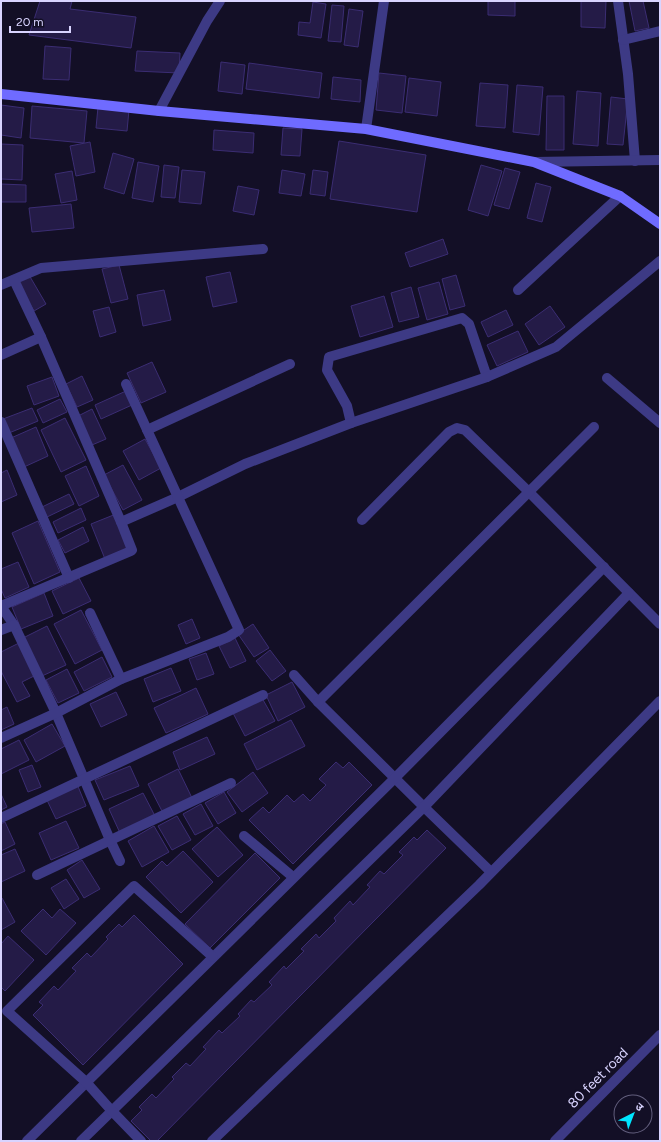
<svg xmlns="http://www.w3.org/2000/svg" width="661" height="1142" font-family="Figtree,'Noto Sans Devanagari',sans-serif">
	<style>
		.building { fill: #241b47; stroke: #3b2d73 }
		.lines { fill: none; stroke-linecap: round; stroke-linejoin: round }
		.street { stroke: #3d3a85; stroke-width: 10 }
		.secondary { stroke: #6f6bff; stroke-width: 10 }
		.labels { text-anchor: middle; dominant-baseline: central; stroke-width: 4; stroke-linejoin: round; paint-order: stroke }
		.street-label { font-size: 14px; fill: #d9d4ff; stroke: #130f26 }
	</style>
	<rect width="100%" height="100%" fill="#130f26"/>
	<g class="building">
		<polygon points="40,1 72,1 70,9 136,17 131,48 29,35"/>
		<polygon points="488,1 515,1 515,16 488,15"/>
		<polygon points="581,1 606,1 605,28 581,27"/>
		<polygon points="629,1 643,1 649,28 635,31"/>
		<polygon points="313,2 326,4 321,38 298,35 299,22 310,23"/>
		<polygon points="332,5 344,6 341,42 328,41"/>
		<polygon points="349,9 363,11 358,47 344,45"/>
		<polygon points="45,46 71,48 69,80 43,79"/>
		<polygon points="137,51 180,53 179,73 135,71"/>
		<polygon points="221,62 245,65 242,94 218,91"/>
		<polygon points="249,63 322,73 319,98 246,89"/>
		<polygon points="379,73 406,76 402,113 376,110"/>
		<polygon points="333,77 361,80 360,102 331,99"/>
		<polygon points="409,78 441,82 437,116 405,112"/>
		<polygon points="480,83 508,85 505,128 476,126"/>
		<polygon points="517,85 543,87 539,135 513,132"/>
		<polygon points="577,91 601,93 598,146 573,144"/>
		<polygon points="547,96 564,96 564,150 546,150"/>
		<polygon points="611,97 628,99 623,145 607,144"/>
		<polygon points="1,105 24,108 21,138 1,135"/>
		<polygon points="32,106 87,111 84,143 30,138"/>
		<polygon points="98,107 129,110 127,131 96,128"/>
		<polygon points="283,128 302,129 300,156 281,155"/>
		<polygon points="214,130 254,133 253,153 213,150"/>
		<polygon points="339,141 426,155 417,212 330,199"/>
		<polygon points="90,142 95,172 76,176 70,146"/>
		<polygon points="1,144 23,145 22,180 1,179"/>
		<polygon points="113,153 134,159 124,194 104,188"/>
		<polygon points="138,162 159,166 153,202 132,198"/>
		<polygon points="164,165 179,167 175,198 161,197"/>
		<polygon points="481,165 502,171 488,216 468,210"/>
		<polygon points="505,168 520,172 509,209 494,205"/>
		<polygon points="182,170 205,172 201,204 179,202"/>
		<polygon points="282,170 305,174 301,196 279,193"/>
		<polygon points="313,170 328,172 325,196 310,194"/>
		<polygon points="72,171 77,200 61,203 55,174"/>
		<polygon points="536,183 551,187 542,222 527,218"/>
		<polygon points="1,184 26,185 26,202 1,202"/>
		<polygon points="238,186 259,190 254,215 233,211"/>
		<polygon points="71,204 74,228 32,232 29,208"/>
		<polygon points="443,239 448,254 410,267 405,253"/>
		<polygon points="119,265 128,299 111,303 102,269"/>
		<polygon points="230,272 237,302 213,307 206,277"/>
		<polygon points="29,275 46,304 34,311 17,282"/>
		<polygon points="456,275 465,306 450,310 442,279"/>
		<polygon points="439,282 448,314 427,320 418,288"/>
		<polygon points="411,287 419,317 399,322 391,293"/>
		<polygon points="164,290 171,320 143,326 137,295"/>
		<polygon points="384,296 393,327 360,337 351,306"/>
		<polygon points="550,306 565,327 539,345 525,324"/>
		<polygon points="109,307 116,332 100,337 93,311"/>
		<polygon points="506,310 513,325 488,337 481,322"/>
		<polygon points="518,331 528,352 497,366 487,345"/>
		<polygon points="152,362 166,392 141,403 127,373"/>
		<polygon points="82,376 93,400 77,407 66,384"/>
		<polygon points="52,377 59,396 34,405 27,386"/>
		<polygon points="126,391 132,405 101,419 95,405"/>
		<polygon points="60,399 67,412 43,423 37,410"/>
		<polygon points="32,408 38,421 9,433 3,419"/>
		<polygon points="92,409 106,439 92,445 78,416"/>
		<polygon points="65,418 86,460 61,472 41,430"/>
		<polygon points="36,427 48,456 24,467 11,438"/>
		<polygon points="145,439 161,468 139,480 123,451"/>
		<polygon points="123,465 142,500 123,510 104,475"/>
		<polygon points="86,466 99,496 79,506 65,476"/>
		<polygon points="7,470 17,495 1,502 1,473"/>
		<polygon points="69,494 74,504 47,517 42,507"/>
		<polygon points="81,508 86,520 58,533 53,522"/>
		<polygon points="116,514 130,549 105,559 91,524"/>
		<polygon points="38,521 60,572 34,584 12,533"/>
		<polygon points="83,527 89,541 65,553 58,540"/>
		<polygon points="18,562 29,587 5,598 1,589 1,569"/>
		<polygon points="79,578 91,601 63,614 52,591"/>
		<polygon points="44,593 53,616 21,629 12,607"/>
		<polygon points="81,610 102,650 75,664 54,624"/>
		<polygon points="192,619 200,638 186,644 178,625"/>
		<polygon points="253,624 269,648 254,657 238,634"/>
		<polygon points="47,626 66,665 42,676 23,638"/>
		<polygon points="235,638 246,661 230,668 219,646"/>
		<polygon points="19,643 36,675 22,682 30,696 17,702 1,671 1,652"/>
		<polygon points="270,650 286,671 272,681 256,661"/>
		<polygon points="206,653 214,674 197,680 189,659"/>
		<polygon points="102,657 112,677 84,691 74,672"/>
		<polygon points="171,668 181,691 153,702 144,679"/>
		<polygon points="67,669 79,693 58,703 46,680"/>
		<polygon points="292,682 305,707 278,721 266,695"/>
		<polygon points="196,688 208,714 166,733 154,708"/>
		<polygon points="116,692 127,715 101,727 90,704"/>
		<polygon points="262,698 275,721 245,736 233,713"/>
		<polygon points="7,707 14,724 1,730 1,710"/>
		<polygon points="291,720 305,746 257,770 244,744"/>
		<polygon points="52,724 65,746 36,762 24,740"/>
		<polygon points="207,737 215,754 180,770 173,752"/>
		<polygon points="19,740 29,760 1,774 1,749"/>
		<polygon points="336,762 343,768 349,762 372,785 293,864 249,820 263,807 269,813 287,795 294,802 303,794 310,801 326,785 319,779"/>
		<polygon points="32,765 41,787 28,792 19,770"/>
		<polygon points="130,766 139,786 104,800 95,780"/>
		<polygon points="178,769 192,798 163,813 148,784"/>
		<polygon points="253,772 268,793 242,812 227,792"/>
		<polygon points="77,784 86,806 56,819 46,798"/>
		<polygon points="224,792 236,813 218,824 205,803"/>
		<polygon points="143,793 155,816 120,833 109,809"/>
		<polygon points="1,794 7,807 1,810"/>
		<polygon points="201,804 213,826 195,835 183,814"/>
		<polygon points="177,816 191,840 172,850 158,826"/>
		<polygon points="66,821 79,848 51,860 39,833"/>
		<polygon points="5,822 15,844 1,851 1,824"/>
		<polygon points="154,826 169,852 142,867 128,841"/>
		<polygon points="217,827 243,855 218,877 192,849"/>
		<polygon points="427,830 446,848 157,1141 151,1141 131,1121 142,1110 139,1107 152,1094 156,1098 174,1079 172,1077 186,1063 190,1066 206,1049 203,1047 219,1030 222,1033 240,1016 238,1014 251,1000 254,1002 272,985 269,982 284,966 286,969 304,951 301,949 316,934 319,938 336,921 334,918 350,901 353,905 370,887 367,885 380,871 384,874 403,855 399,852 414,837 417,840"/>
		<polygon points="15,849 25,871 1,882 1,855"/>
		<polygon points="183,851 213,882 181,913 146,877 162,861 167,866"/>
		<polygon points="255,853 280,878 210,948 185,924"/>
		<polygon points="82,860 100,889 84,898 67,870"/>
		<polygon points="66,879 79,899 64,909 51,888"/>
		<polygon points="2,898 15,922 1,930 1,899"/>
		<polygon points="43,909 52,918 60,909 76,923 46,955 21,931"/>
		<polygon points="134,915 183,964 83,1065 33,1015 43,1005 39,1002 54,986 58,990 76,971 72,968 87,953 91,957 108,939 106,937 119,924 122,927"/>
		<polygon points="8,936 34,960 5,991 1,987 1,944"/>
	</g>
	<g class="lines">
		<g class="street">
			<polyline points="618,1 628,74 635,161"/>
			<polyline points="623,40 660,31"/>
			<polyline points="159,111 207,21 220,1"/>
			<polyline points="366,129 384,1"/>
			<polyline points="534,162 660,160"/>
			<polyline points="1,285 41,268 263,249"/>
			<polyline points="518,290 620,196"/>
			<polyline points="1,355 41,337"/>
			<polyline points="607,378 660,423"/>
			<polyline points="1,422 69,578"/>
			<polyline points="351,423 347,406 327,370 329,357 462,318 469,324 487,377"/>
			<polyline points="147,430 290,364"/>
			<polyline points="362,520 449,432 457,428 465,430 529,492 660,624"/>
			<polyline points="121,522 178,497 245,464 351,423 487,377 556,347 660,261"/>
			<polyline points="1,606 131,551 132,550 121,522 41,337 14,280"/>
			<polyline points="1,606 14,625 56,713 110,840 120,861"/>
			<polyline points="90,613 121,679"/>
			<polyline points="1,630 14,625"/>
			<polyline points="294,675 318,702 424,807 491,872"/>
			<polyline points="318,702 594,427"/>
			<polyline points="1,738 56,713 121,679 228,637 239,630 126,384"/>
			<polyline points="1,818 263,695"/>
			<polyline points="244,836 293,877"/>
			<polyline points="37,875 231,783"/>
			<polyline points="27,1141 395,778 604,567"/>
			<polyline points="81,1141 424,807 629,593"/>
			<polyline points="141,1141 111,1110 86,1082 7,1011 134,886 213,957"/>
			<polyline points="212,1141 479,885 660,701"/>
			<polyline points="555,1141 660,1035"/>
		</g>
		<polyline class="secondary" points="1,94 159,111 366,129 534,162 620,196 660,224"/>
	</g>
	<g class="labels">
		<g class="street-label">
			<text transform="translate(598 1078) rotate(-45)">80 feet road</text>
		</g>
	</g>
	<rect width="661" height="1142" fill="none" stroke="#d9d4ff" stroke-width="4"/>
	<g transform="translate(633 1114) rotate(42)"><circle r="19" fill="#130f26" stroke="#625e7d"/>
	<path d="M0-3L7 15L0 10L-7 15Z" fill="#00e5ff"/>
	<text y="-6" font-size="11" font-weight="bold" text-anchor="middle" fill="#d9d4ff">उ</text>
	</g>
	<path d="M10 26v6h60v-6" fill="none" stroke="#d9d4ff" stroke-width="2"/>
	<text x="16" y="26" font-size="12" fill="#d9d4ff" stroke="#130f26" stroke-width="3" paint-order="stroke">20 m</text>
</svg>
